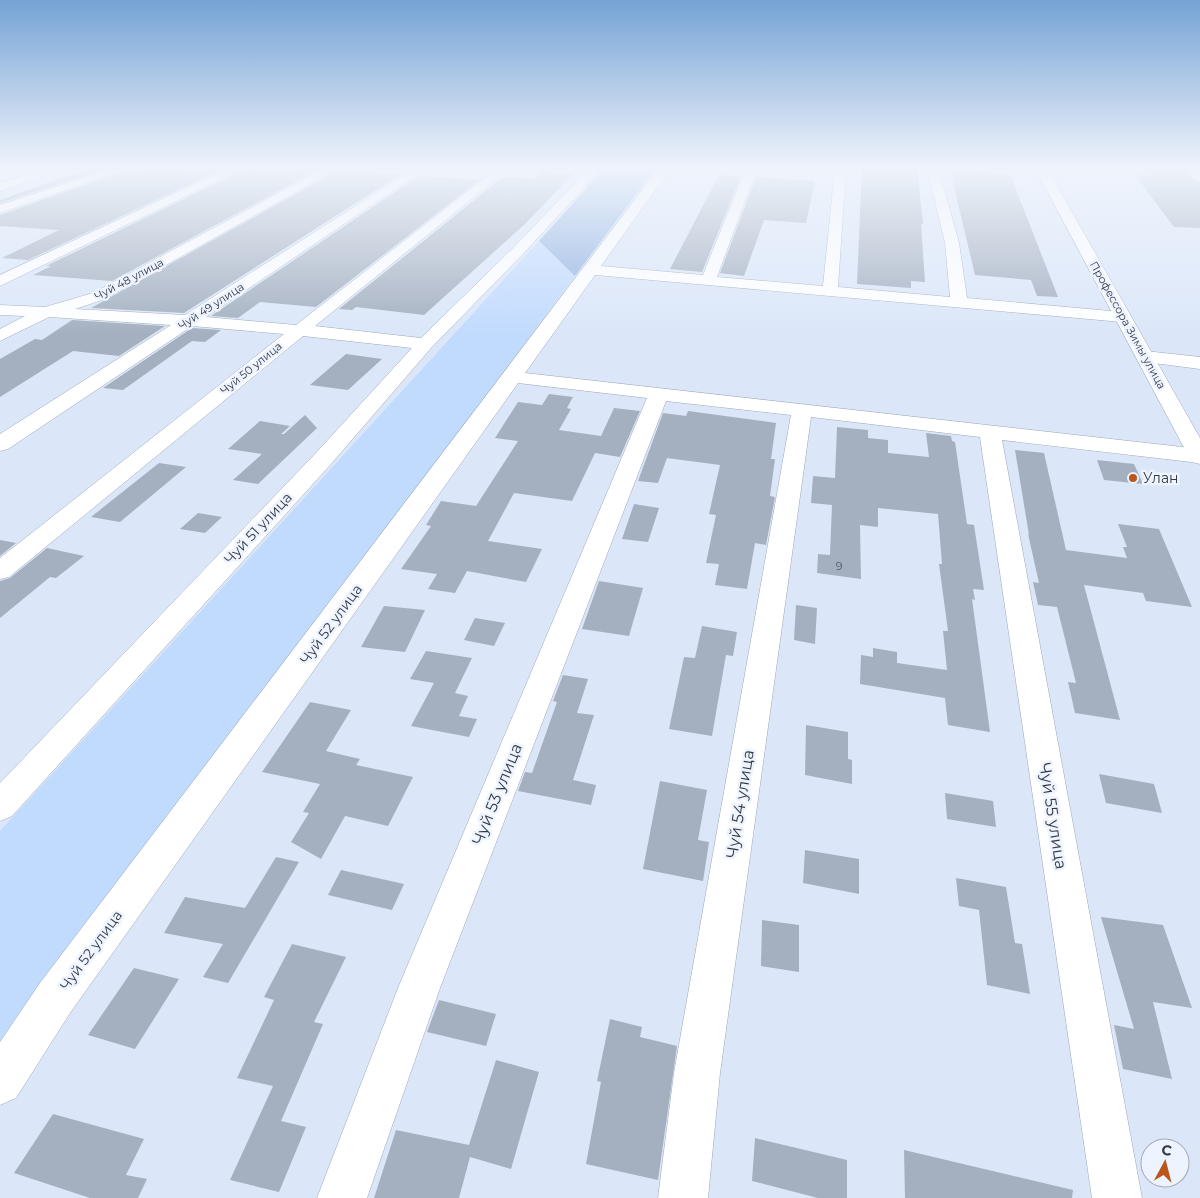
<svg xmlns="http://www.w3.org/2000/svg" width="1200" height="1198" font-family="Montserrat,sans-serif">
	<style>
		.green { fill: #c1dbfe }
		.forest { fill: #92b3e1 }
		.building { fill: #a4b0c0 }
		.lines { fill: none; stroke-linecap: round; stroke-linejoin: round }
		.street-casing { stroke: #9ca8b9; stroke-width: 1 }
		.secondary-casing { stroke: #9ca8b9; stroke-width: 1 }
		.street { fill: #fff; fill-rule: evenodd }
		.secondary { fill: #fff; fill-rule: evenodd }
		.poi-dot { fill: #b8561b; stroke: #edf4ff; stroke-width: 2 }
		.labels { text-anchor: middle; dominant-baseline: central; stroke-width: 5; stroke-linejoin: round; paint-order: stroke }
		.far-street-label { font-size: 11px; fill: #343940; stroke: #edf4ff }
		.number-label { font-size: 11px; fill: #505760 }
		.poi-label { font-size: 14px; fill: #343940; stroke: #edf4ff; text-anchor: start }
		.street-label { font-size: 14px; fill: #343940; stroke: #edf4ff }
		.near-street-label { font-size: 16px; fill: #343940; stroke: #edf4ff }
	</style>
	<rect width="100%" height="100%" fill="#dbe7f9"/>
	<polygon class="green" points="539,241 575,276 0,1048 0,831"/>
	<polygon class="forest" points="605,168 656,168 575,276 539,241"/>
	<g class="building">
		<polygon points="89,168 105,169 0,203 0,200"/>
		<polygon points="144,168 218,171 28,260 2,258 59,230 0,226 0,215 128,170 136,171"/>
		<polygon points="295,168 319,169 112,281 33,275 51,266 46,266 246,169 287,172"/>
		<polygon points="862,168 917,168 923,224 921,224 925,282 911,281 911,288 857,284"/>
		<polygon points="1145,168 1184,168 1195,180 1200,183 1200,228 1174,227 1135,175 1152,176"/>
		<polygon points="339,170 401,174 184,313 91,308"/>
		<polygon points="950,170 1010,174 1058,297 1037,296 1031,280 975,275"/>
		<polygon points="542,172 573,174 525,224 424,315 356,307 352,310 339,309 503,177 533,179"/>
		<polygon points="719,175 741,176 702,272 670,269"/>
		<polygon points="419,176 480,180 316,307 260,302 238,318 211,316"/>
		<polygon points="756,177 815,181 806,223 764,220 744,276 720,273"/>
		<polygon points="72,320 165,326 119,356 73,351 0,397 0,359 35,339 42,340"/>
		<polygon points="192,328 221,330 205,342 192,341 123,390 103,388"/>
		<polygon points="346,354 382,359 348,390 310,385"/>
		<polygon points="549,394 573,397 567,408 571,409 559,430 601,436 614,408 640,411 620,457 595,453 572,501 514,493 488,541 542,549 526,582 467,571 455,593 428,589 437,574 401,569 431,526 426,525 441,501 476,506 518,441 495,438 518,402 542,405"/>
		<polygon points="688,411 776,423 771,459 775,459 770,496 775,497 766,545 755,543 747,589 715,585 719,564 706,563 716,515 709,514 720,465 667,458 658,483 638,481 663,413 686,416"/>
		<polygon points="305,415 317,428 258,484 233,480 262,454 228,449 260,421 290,426 281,434 284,434"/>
		<polygon points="837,427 868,430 868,438 888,440 888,453 929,457 926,433 951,436 952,441 955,442 967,524 974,525 984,590 973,589 975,600 972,599 990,732 948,725 945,698 860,684 861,655 873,657 873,648 897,652 897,663 947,670 943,631 948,631 939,564 942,564 938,514 878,508 878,527 860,525 861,579 817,573 818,554 830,555 832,505 811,503 813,476 835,478"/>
		<polygon points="1015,450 1044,453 1066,550 1127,558 1123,547 1127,547 1118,524 1159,529 1192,607 1146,601 1143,593 1084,585 1120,720 1075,713 1068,682 1076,683 1057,607 1038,605 1033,582 1039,583 1028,534 1029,535"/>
		<polygon points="1097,460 1134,464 1143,484 1104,480"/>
		<polygon points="159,463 186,467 120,522 91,517"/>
		<polygon points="634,504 659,508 648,542 622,539"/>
		<polygon points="198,513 222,517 205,533 180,529"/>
		<polygon points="0,540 16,543 0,556"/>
		<polygon points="47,548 84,556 56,578 50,577 0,618 0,581 10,578"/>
		<polygon points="599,581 643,588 629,636 582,629"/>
		<polygon points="796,605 817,608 815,644 794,640"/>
		<polygon points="384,606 425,610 405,652 361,647"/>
		<polygon points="475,618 505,623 494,646 464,640"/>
		<polygon points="702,626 737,632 733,656 726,655 712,736 669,729 684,657 695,658"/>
		<polygon points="426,651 472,658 455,693 468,696 459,716 477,719 469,737 411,726 434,683 410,679"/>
		<polygon points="563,675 588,679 577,713 594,715 573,780 596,785 591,805 518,791 525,772 532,773 557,702 553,701"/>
		<polygon points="310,702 351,710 326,751 360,759 356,765 413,777 388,826 345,816 321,859 291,842 309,813 303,812 320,784 262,772"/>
		<polygon points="806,725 848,732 848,759 852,760 852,784 805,775"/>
		<polygon points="1099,774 1154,784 1162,813 1106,803"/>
		<polygon points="660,781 707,790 698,840 709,842 703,881 643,869"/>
		<polygon points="945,793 993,801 996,827 947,819"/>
		<polygon points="805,850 859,859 859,894 803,883"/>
		<polygon points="276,857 299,862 228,983 203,977 223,944 164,933 185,897 245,908"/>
		<polygon points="341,870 404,884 392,910 328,895"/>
		<polygon points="956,878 1006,887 1015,943 1022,944 1030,994 987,985 979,910 959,906"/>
		<polygon points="1101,917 1163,925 1192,1008 1153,1002 1172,1079 1123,1069 1114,1025 1134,1029"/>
		<polygon points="762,920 799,925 799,972 761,966"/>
		<polygon points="292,944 346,957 314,1022 323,1024 281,1121 306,1127 279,1192 230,1180 273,1086 237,1078 274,1000 264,997"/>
		<polygon points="134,968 179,979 135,1049 88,1035"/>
		<polygon points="439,1000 496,1014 486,1046 427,1032"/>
		<polygon points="610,1019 642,1027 640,1037 677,1046 658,1180 586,1164 601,1082 597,1081"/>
		<polygon points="496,1060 539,1072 511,1169 470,1157 459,1198 374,1198 396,1130 469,1145"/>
		<polygon points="53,1114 144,1139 126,1175 147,1179 138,1198 90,1198 14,1173"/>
		<polygon points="755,1138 847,1160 847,1198 818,1198 752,1181"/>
		<polygon points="904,1150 1073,1190 1072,1198 905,1198"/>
	</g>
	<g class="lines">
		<defs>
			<g id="street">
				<polygon points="50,168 67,168 0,191 0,183"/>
				<polygon points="113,168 129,168 0,213 0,205"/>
				<polygon points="229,168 244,168 0,286 0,275"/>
				<polygon points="325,168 339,168 105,299 75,309 185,315 415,168 427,168 206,317 296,325 498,168 510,168 315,326 421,338 513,248 590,168 602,168 523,254 431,348 331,464 12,816 0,821 0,783 315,454 412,348 303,336 9,577 0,579 0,558 284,334 192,326 8,449 0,451 0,434 171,325 49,317 0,341 0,329 25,316 0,315 0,305 45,307 93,293"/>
				<polygon points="659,168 671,168 601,266 703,275 746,168 757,168 717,277 823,286 835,168 846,168 838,287 950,297 945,243 927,168 938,168 959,243 967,298 1122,312 1128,313 1130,317 1128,321 1122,322 595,275 525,373 1200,449 1200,463 1002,440 1142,1198 1092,1198 980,437 811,417 720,1073 708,1198 658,1198 674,1073 791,415 666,401 440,988 367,1198 317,1198 398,988 647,398 518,383 70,1013 16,1098 0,1105 0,1042 40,983"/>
				<polygon points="1186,168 1197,168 1200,170 1200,181 1196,179"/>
				<polygon points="1145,351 1200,357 1200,369 1138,361 1136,357 1138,353"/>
			</g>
			<polygon id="secondary" points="1035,168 1047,168 1200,438 1200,464 1192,462 1189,457"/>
		</defs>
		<use href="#street" class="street-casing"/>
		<use href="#secondary" class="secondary-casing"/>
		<use href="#street" class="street"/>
		<use href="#secondary" class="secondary"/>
	</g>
	<linearGradient id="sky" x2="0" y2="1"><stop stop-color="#75a3d4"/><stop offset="0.5" stop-color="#eff4fc"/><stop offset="1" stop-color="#eff4fc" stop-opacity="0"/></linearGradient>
	<rect width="1200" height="335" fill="url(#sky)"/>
	<circle class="poi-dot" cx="1133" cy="478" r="5"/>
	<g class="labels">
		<g class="far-street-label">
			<text transform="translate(129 279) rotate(-28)">Чуй 48 улица</text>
			<text transform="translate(211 306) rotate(-33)">Чуй 49 улица</text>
			<text transform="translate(1128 325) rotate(61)">Профессора Зимы улица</text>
			<text transform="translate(251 368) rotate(-39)">Чуй 50 улица</text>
		</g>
		<g class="number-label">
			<text x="839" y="566">9</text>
		</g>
		<g class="poi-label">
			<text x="1143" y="478">Улан</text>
		</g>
		<g class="street-label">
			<text transform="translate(258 528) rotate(-47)">Чуй 51 улица</text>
			<text transform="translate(331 624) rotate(-54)">Чуй 52 улица</text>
			<text transform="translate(91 950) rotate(-54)">Чуй 52 улица</text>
		</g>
		<g class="near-street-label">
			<text transform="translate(497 794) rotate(-68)">Чуй 53 улица</text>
			<text transform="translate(740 804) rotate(-81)">Чуй 54 улица</text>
			<text transform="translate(1053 816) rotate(81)">Чуй 55 улица</text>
		</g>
	</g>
	<g transform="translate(1165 1163) rotate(7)"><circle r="24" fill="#edf4ff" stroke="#a3a9b3"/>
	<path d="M0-4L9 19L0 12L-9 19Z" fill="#b8561b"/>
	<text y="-8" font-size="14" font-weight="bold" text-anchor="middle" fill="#343940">С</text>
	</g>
</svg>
